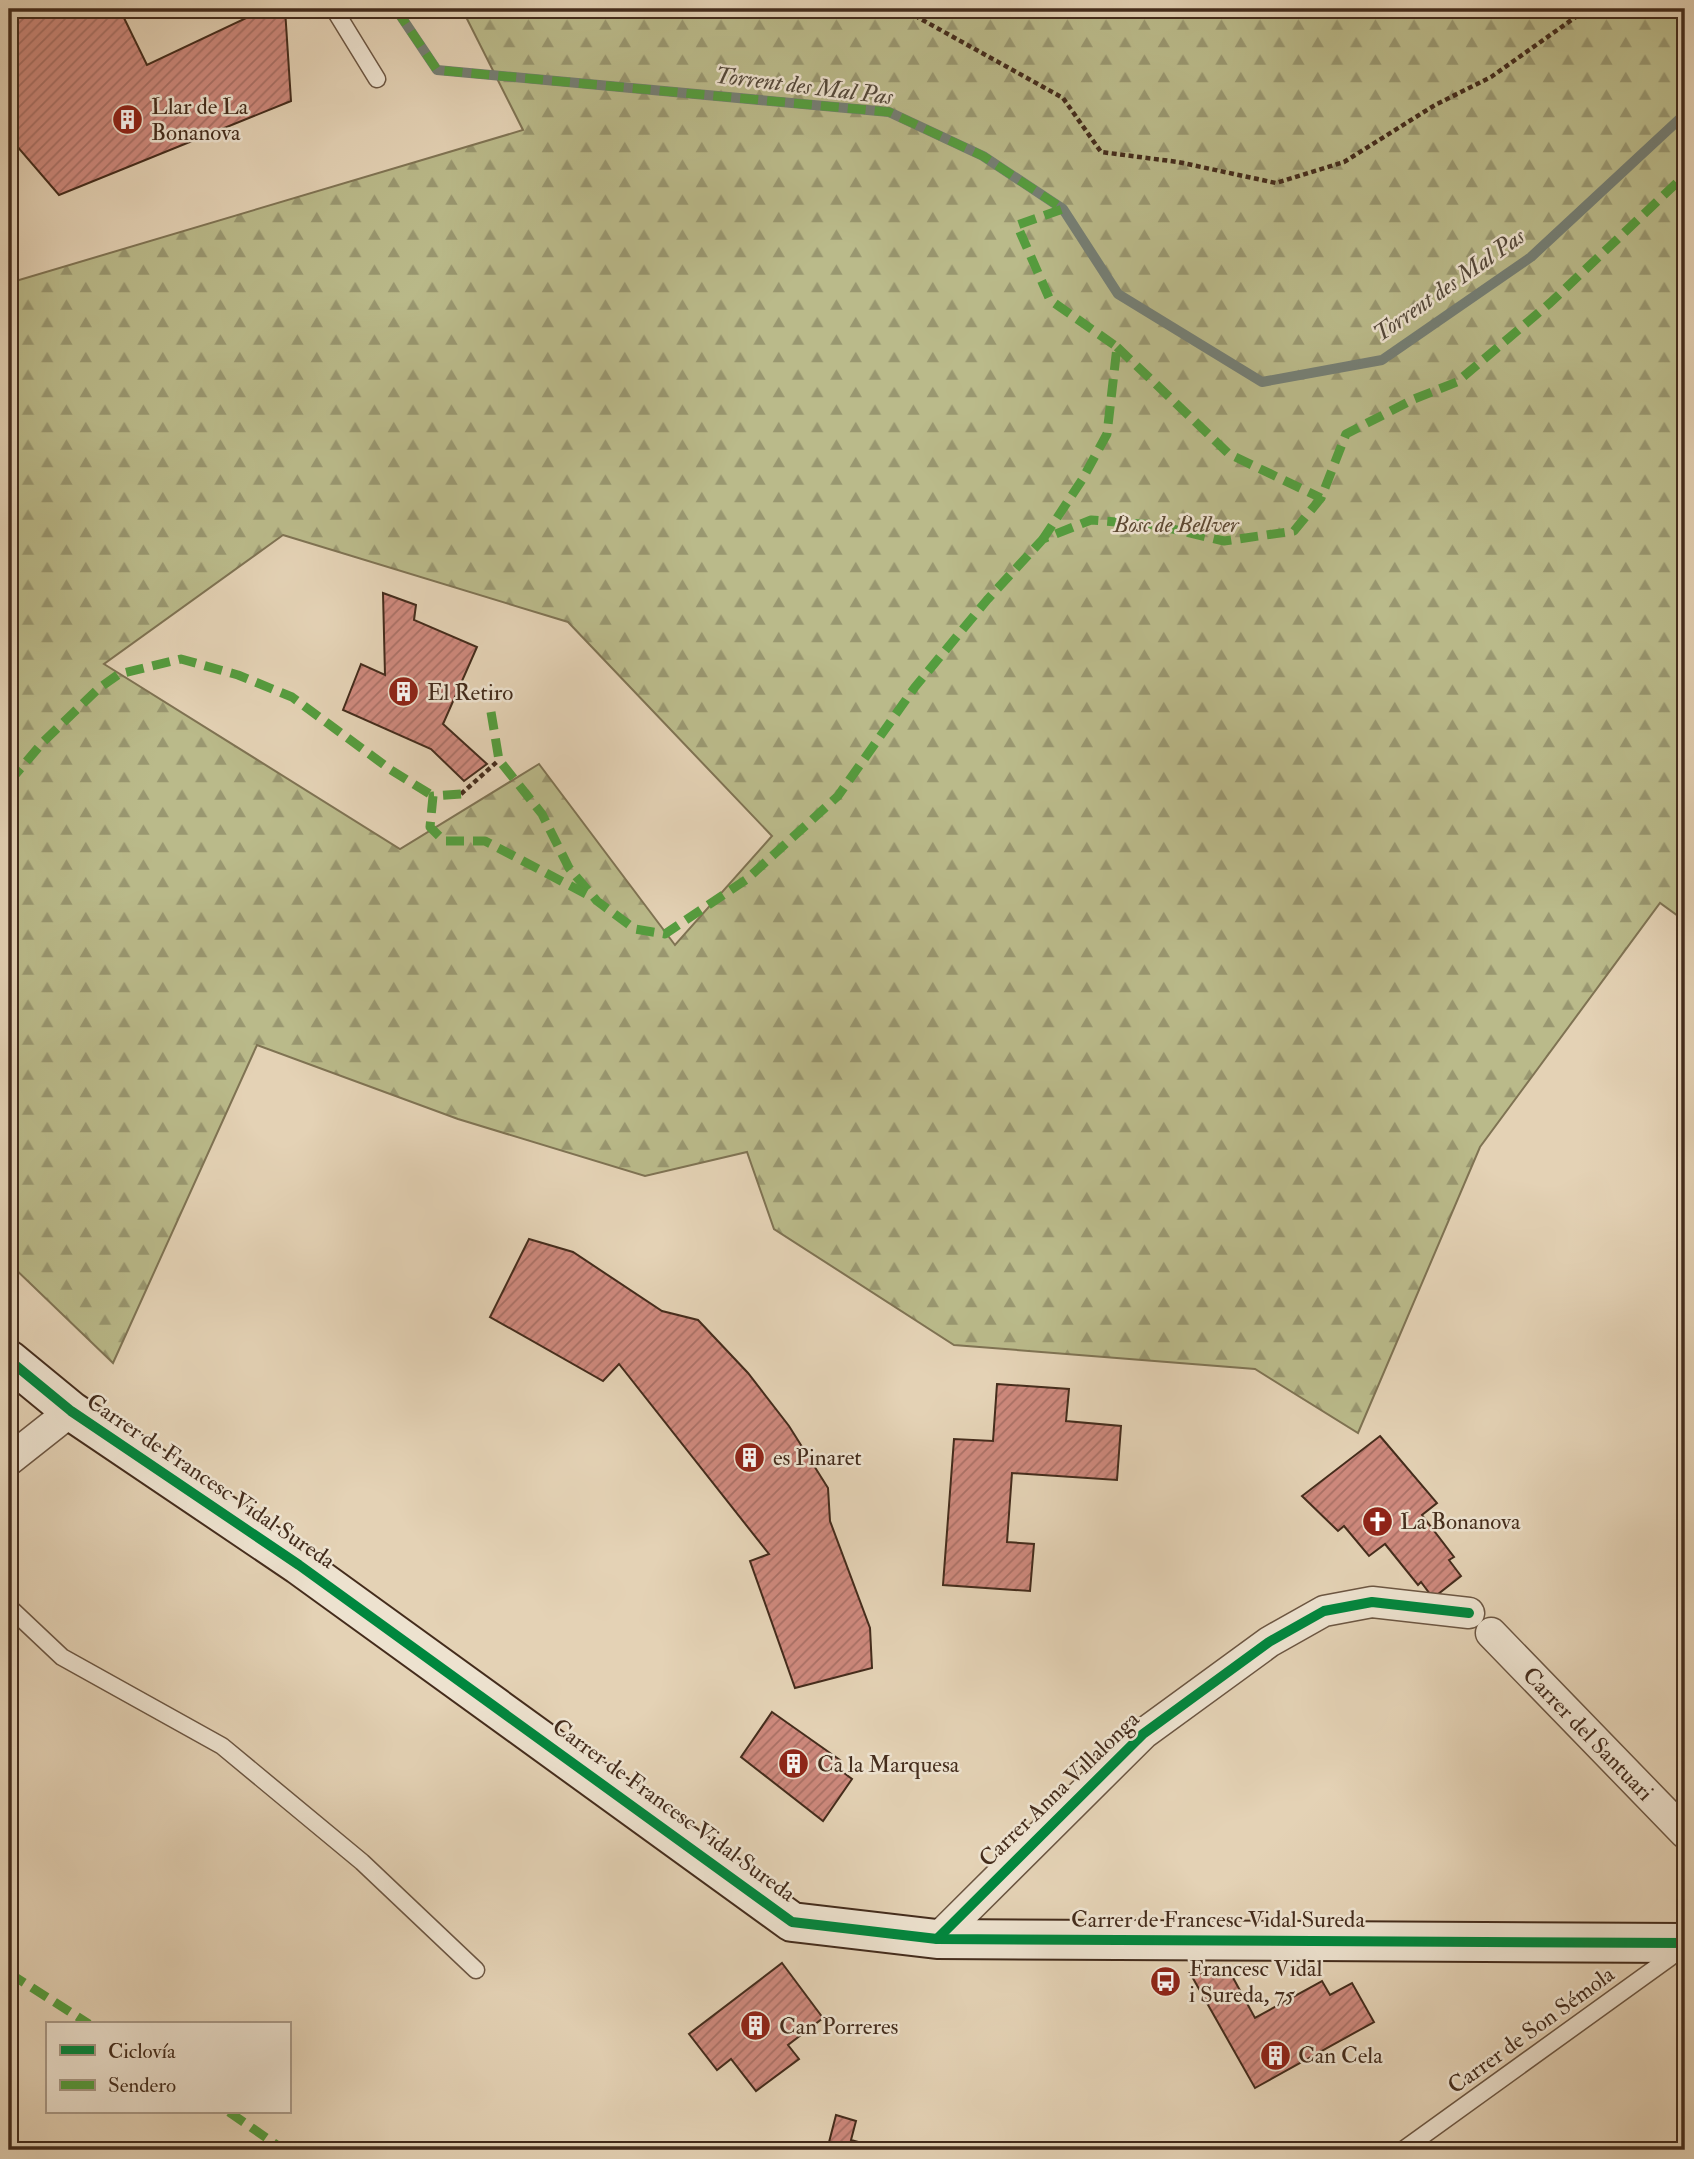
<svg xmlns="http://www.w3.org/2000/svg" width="1694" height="2159" font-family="'IM FELL Double Pica',serif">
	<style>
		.forest { fill: url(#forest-firs); stroke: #7f7353; stroke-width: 2; fill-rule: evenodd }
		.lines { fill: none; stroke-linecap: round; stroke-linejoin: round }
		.stream { stroke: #757f75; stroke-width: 10 }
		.building { fill: url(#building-hatch); stroke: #442c1c; stroke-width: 2 }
		.lane-casing { stroke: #6c5642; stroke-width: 19 }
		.street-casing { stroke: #6c5642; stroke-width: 33 }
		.secondary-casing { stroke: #442c1c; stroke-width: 42 }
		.path { stroke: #442c1c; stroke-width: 4.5; stroke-dasharray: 5 3.5; stroke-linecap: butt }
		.lane { stroke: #ede2cf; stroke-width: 16 }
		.street { stroke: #ede2cf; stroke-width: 30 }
		.secondary { stroke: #ede2cf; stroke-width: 38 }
		.quiet { stroke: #549d3e; stroke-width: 9; stroke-dasharray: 18 9; stroke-linecap: butt }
		.cycleway-casing { stroke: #ede2cf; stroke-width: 15 }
		.cycleway { stroke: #00873e; stroke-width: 10 }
		.labels { text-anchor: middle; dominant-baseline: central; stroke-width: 5; stroke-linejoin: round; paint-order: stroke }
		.poi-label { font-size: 23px; fill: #442c1c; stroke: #ede2cf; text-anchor: start }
		.park-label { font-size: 23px; font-style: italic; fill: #5c4832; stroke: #ede2cf }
		.street-label { font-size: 23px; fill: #442c1c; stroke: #ede2cf }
		.water-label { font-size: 24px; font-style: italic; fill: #54483a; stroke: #ede2cf }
	</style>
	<defs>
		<pattern id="forest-firs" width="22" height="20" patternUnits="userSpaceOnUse" patternTransform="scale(1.75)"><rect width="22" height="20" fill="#baba8a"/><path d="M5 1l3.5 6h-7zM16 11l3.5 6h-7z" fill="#999770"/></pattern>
		<pattern id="building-hatch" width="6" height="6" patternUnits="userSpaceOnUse" patternTransform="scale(1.75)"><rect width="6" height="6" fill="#ce897d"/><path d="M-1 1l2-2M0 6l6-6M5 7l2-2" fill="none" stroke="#a97066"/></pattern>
	</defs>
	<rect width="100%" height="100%" fill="#e4d2b5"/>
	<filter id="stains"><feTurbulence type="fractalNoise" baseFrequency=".00286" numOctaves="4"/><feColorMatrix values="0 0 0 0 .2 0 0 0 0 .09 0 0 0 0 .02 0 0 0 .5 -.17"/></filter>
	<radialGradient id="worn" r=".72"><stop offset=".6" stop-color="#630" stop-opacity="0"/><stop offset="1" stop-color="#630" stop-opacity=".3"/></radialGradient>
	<path class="forest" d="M462 9H1685V921L1660 903 1480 1147 1358 1433 1255 1369 954 1345 774 1229 747 1152 645 1176 458 1119 257 1045 113 1363 9 1263V283L523 130ZM283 535 568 622 772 836 675 945 539 764 400 849 104 664Z"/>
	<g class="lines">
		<polyline class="stream" points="396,9 437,70 889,112 983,156 1063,209 1118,294 1262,382 1382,360 1531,257 1685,114"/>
	</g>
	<g class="building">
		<polygon points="9,9 145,9 124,18 147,65 265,9 285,9 291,101 59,195 9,137"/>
		<polygon points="383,593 416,605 414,620 477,647 443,724 487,764 464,781 431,749 343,710 361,664 385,675"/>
		<polygon points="529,1239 573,1252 662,1311 698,1320 748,1373 789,1426 828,1488 830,1521 870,1628 872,1668 795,1688 750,1561 769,1554 619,1364 603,1381 490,1317"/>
		<polygon points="997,1384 1069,1389 1066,1421 1121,1426 1117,1480 1012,1473 1007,1542 1034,1544 1030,1591 943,1585 954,1439 993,1441"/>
		<polygon points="1380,1436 1437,1503 1422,1515 1454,1557 1449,1560 1461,1576 1433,1598 1421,1582 1418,1585 1385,1544 1369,1556 1344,1526 1338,1531 1302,1496"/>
		<polygon points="772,1712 840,1760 836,1767 852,1779 823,1821 741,1757"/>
		<polygon points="782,1963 823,2018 788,2045 799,2059 756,2091 731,2059 717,2070 689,2034"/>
		<polygon points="1190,1973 1231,1974 1255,2018 1322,1981 1330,1995 1352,1983 1374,2022 1255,2088"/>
		<polygon points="836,2115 856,2121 851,2140 888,2150 827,2150"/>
	</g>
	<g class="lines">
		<defs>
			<g id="lane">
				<polyline points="334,9 377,79"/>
				<polyline points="9,1607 62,1657 222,1746 362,1862 476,1970"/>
				<polyline points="1403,2150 1679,1951"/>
			</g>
			<g id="street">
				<polyline points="9,1460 71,1411"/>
				<path id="s1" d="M1491 1633 1685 1833"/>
				<polyline points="937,1939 1143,1734 1269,1642 1324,1611 1372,1602 1469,1613"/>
			</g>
			<polyline id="secondary" points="9,1360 71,1411 299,1565 792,1922 937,1939 1685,1943"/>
		</defs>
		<use href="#lane" class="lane-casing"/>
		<use href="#street" class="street-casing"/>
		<use href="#secondary" class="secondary-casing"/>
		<g class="path">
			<polyline points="909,9 919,18 1063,98 1101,152 1178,162 1276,183 1344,162 1435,105 1491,77 1587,9"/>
			<polyline points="461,794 499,760"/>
		</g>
		<use href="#lane" class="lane"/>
		<use href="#street" class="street"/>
		<use href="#secondary" class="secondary"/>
		<g class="quiet">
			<polyline points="396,9 437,70 889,112 983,156 1063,209 1017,225 1050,300 1117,347 1107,434 1082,480 1043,539"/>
			<polyline points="1117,347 1229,454 1321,498"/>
			<polyline points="491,712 499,760 542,814 569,868 597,901 635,929 665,934 747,879 838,796 915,687 987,600 1043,539 1091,520 1155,525 1224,541 1294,531 1321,498 1346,434 1414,399 1457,382 1550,303 1685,175"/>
			<polyline points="9,782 43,742 98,689 119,674 181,659 238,675 292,697 391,770 433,796"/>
			<polyline points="461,794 433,796 430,827 444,841 485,841 586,894"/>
			<polyline points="9,1973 89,2024"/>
			<polyline points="229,2112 284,2150"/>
		</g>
		<defs>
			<g id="cycleway">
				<polyline points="9,1360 71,1411 299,1565 792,1922 937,1939 1685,1943"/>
				<polyline points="937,1939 1143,1734 1269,1642 1324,1611 1372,1602 1469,1613"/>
			</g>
		</defs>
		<use href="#cycleway" class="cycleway-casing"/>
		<use href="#cycleway" class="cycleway"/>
	</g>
	<defs>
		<symbol id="building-disc" viewBox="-11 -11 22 22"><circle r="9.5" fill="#8f2418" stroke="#ede2cf"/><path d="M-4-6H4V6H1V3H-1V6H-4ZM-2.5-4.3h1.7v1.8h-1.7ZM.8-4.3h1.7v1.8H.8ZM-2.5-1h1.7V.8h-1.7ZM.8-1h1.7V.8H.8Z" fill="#fff"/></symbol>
		<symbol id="church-disc" viewBox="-11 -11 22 22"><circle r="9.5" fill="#8f2418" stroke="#ede2cf"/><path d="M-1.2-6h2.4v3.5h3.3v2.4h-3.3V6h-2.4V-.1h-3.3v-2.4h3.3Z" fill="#fff"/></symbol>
		<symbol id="bus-disc" viewBox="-11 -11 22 22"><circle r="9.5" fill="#8f2418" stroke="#ede2cf"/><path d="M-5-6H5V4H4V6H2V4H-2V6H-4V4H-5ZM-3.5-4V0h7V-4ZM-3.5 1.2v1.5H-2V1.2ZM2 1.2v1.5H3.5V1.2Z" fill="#fff"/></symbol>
	</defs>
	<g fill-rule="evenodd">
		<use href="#building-disc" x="110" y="102" width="35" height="35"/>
		<use href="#building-disc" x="386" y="674" width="35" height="35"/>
		<use href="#building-disc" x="732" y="1440" width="35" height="35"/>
		<use href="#church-disc" x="1360" y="1504" width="35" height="35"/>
		<use href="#building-disc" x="776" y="1746" width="35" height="35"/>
		<use href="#bus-disc" x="1148" y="1964" width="35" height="35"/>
		<use href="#building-disc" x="738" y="2008" width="35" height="35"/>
		<use href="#building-disc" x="1258" y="2038" width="35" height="35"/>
	</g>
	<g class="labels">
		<g class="poi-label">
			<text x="151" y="106">Llar de La<tspan x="151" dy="26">Bonanova</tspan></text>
			<text x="427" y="692">El Retiro</text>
			<text x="773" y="1457">es Pinaret</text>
			<text x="1400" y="1521">La Bonanova</text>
			<text x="817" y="1764">Ca la Marquesa</text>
			<text x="1189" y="1968">Francesc Vidal<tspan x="1189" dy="26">i Sureda, 75</tspan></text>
			<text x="779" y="2026">Can Porreres</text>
			<text x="1298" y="2055">Can Cela</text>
		</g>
		<g class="park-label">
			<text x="1176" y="524">Bosc de Bellver</text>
		</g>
		<g class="street-label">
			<text transform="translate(211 1481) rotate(34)">Carrer de Francesc Vidal Sureda</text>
			<text stroke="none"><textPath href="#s1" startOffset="140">Carrer del Santuari</textPath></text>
			<text transform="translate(1059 1789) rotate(-44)">Carrer Anna Villalonga</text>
			<text transform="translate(674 1810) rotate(36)">Carrer de Francesc Vidal Sureda</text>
			<text x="1218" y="1919">Carrer de Francesc Vidal Sureda</text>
			<text transform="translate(1531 2030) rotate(-36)">Carrer de Son Sémola</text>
		</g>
		<g class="water-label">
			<text transform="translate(804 86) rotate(7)">Torrent des Mal Pas</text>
			<text transform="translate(1449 285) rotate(-35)">Torrent des Mal Pas</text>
		</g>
	</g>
	<rect width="1694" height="2159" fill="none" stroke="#e4d2b5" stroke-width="35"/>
	<rect x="10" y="10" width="1673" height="2138" fill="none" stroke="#442c1c" stroke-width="3.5"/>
	<rect x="18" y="18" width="1659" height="2124" fill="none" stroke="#442c1c" stroke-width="2"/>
	<rect x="46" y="2022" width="245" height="91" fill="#ede2cf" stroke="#a99987" stroke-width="2"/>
	<rect x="60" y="2045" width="35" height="10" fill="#00873e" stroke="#a99987" stroke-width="2"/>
	<text x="108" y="2058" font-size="21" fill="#442c1c">Ciclovía</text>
	<rect x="60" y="2080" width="35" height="10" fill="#549d3e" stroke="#a99987" stroke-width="2"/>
	<text x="108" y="2092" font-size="21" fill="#442c1c">Sendero</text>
	<rect width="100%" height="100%" filter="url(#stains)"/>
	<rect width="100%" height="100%" fill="url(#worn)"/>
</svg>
